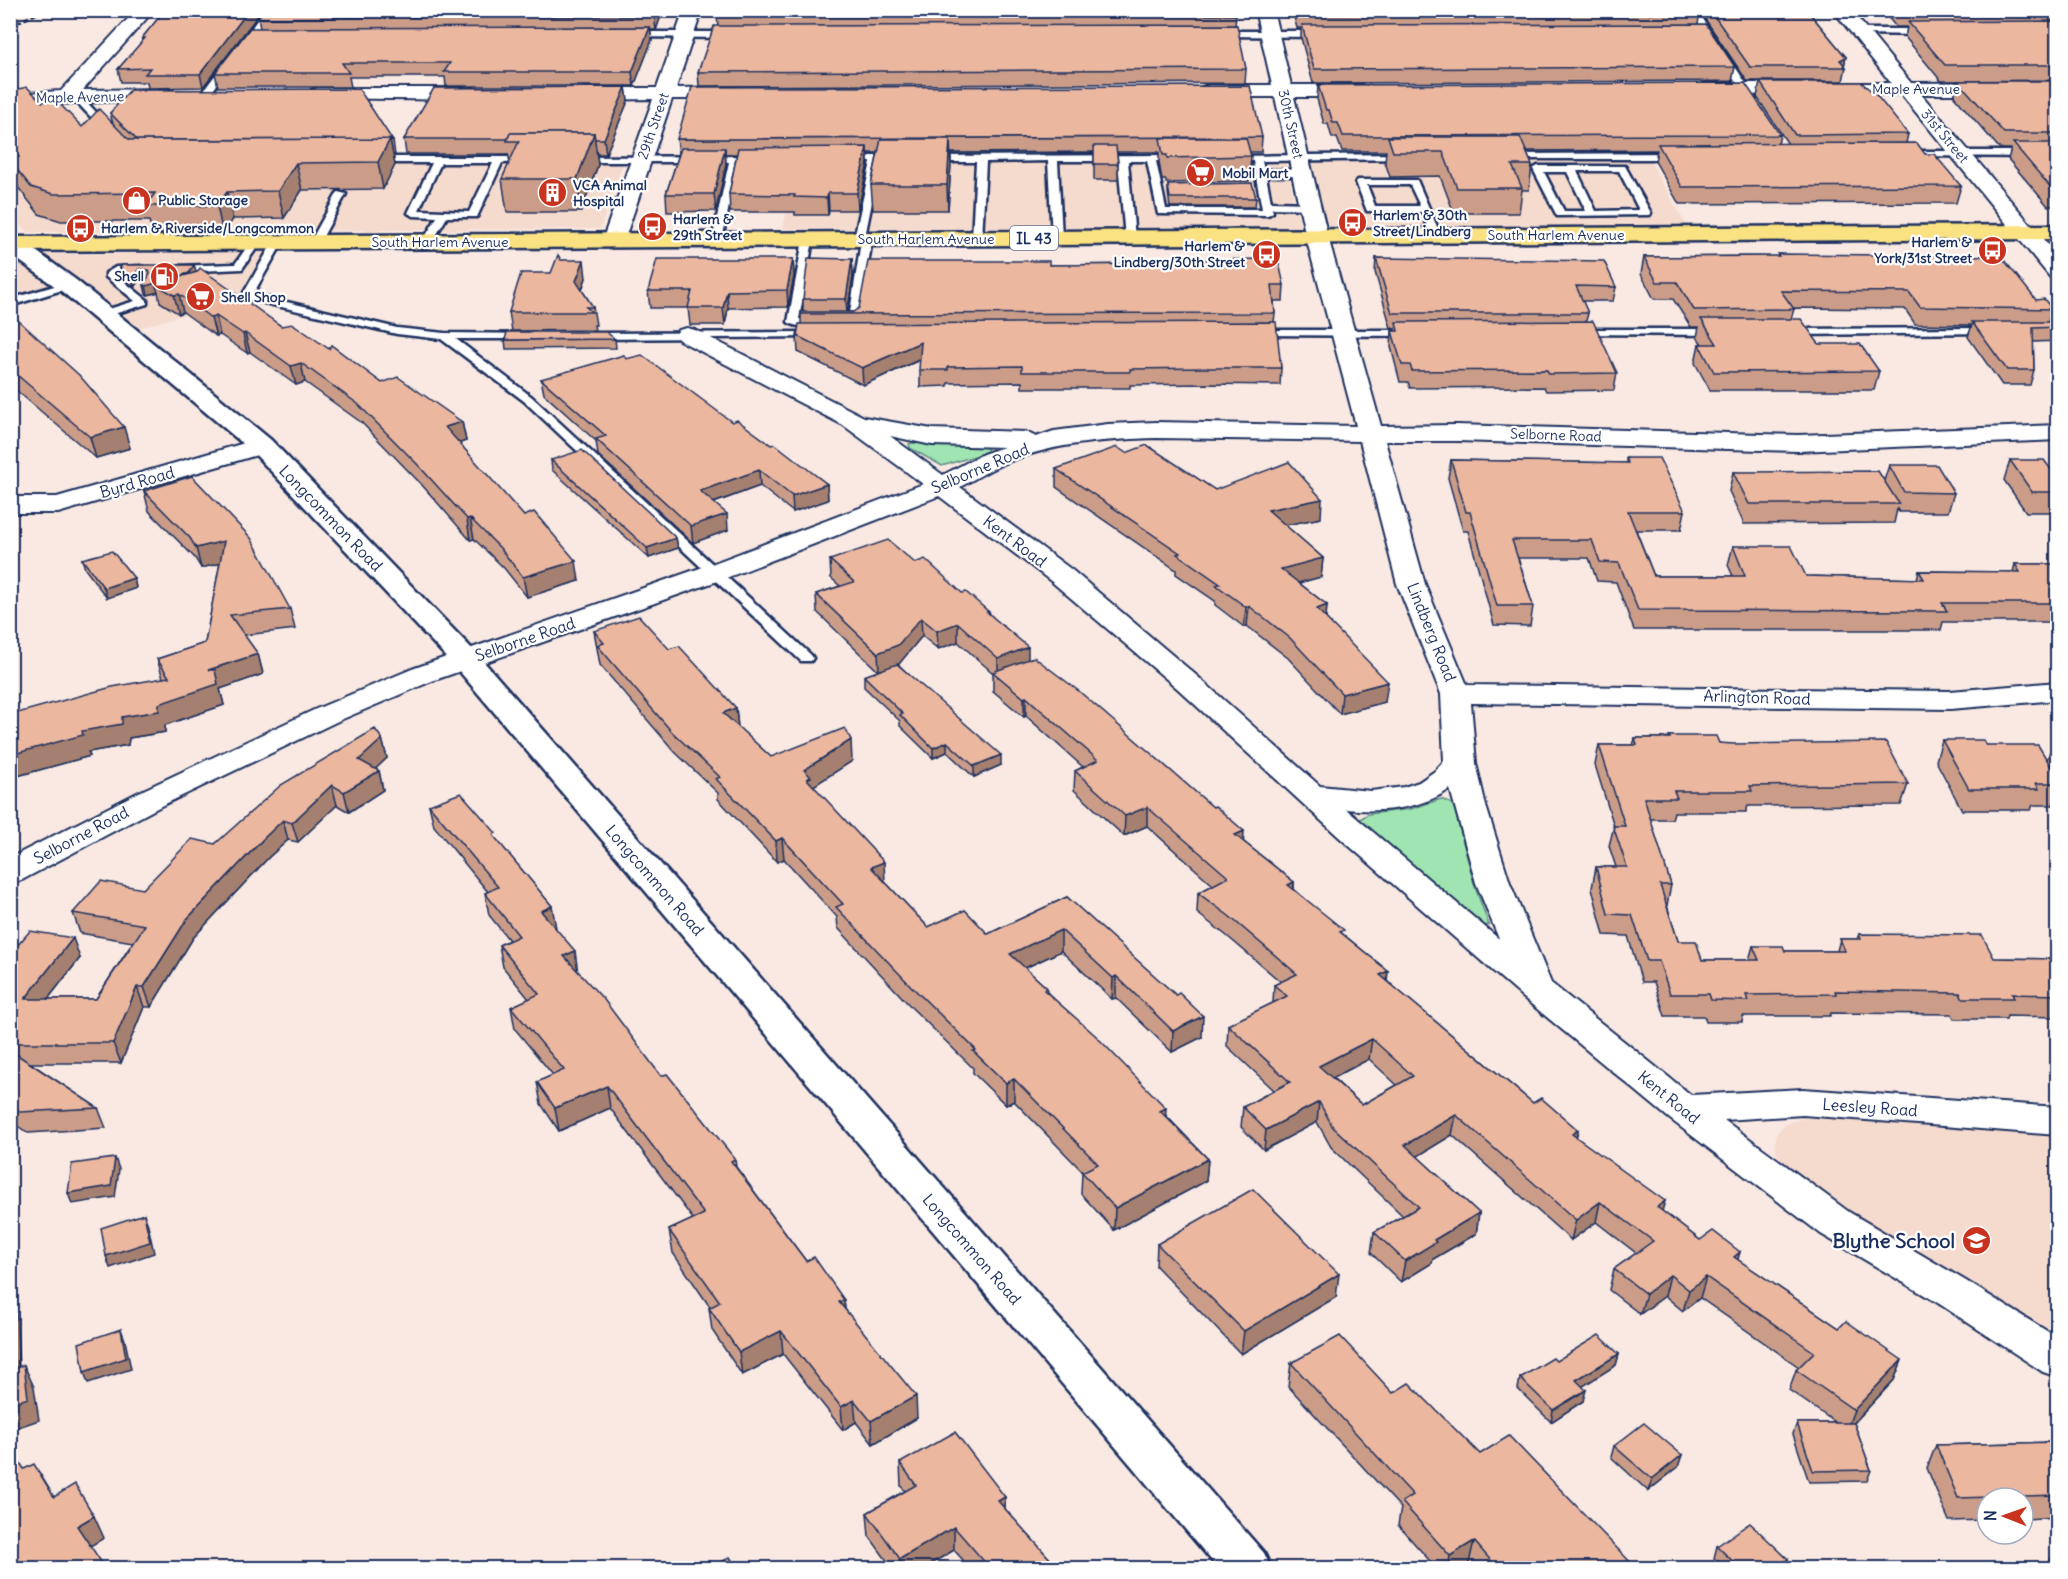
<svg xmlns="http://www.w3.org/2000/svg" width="2068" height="1579" font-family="Delius,sans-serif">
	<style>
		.built { fill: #f5dace }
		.green { fill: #a0e5b1; stroke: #5e8a88; stroke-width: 1.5 }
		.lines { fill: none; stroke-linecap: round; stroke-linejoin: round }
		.service-casing { stroke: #1b2f5e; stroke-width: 5 }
		.minor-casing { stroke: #1b2f5e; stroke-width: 4 }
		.tertiary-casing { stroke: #1b2f5e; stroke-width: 5 }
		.primary-casing { stroke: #1b2f5e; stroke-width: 5 }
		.service { fill: #fff; fill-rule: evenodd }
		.minor { fill: #fff; fill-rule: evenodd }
		.tertiary { fill: #fff; fill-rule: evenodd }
		.primary { fill: #fae181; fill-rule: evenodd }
		.rail { stroke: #1b2f5e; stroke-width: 3; stroke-dasharray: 5 3; stroke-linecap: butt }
		.wall { fill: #cb9d89; stroke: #1b2f5e; stroke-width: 1.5; fill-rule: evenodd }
		.shaded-wall { fill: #a5806f; stroke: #1b2f5e; stroke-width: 1.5 }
		.building { fill: #ecb79f; stroke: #1b2f5e; stroke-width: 1.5; fill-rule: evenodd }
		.labels { text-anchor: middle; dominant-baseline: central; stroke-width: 4.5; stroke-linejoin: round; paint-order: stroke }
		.far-street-label { font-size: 14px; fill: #1b2f5e; stroke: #fff }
		.far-poi-label { font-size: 14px; font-weight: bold; fill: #1b2f5e; stroke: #fff; text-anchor: start }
		.shield { fill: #fff; stroke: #5f6d8e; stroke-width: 1.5 }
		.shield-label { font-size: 15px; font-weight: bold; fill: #1b2f5e }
		.street-label { font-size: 16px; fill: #1b2f5e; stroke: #fff }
		.near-poi-label { font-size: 20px; font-weight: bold; fill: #1b2f5e; stroke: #fff; text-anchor: end }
	</style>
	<rect width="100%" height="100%" fill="#f9e9e2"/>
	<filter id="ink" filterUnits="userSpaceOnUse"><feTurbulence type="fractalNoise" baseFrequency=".0167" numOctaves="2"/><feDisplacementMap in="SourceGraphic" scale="12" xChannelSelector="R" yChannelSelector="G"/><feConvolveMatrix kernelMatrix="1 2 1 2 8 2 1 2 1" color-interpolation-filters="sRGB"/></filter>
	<g filter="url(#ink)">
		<g class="built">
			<polygon points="625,158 600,229 28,232 11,219 10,186 128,160"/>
			<polygon points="1648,158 1687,226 1324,226 1308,160"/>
			<polygon points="798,160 1285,160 1300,227 783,229"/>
			<polygon points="278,252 255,292 133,330 73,283 11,301 11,255"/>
			<polygon points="1816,1117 2057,1135 2057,1343 1867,1224 1798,1177 1777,1154 1775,1143 1777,1133 1786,1124 1800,1119"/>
		</g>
		<g class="green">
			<polygon points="916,442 981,446 987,448 988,452 942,466 910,448 909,444"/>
			<polygon points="1441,799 1450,803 1454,807 1475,887 1489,925 1485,926 1476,921 1362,823 1360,819 1368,814 1411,809"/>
		</g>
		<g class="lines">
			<defs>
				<g id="service">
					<polygon points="264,10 273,10 253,38 247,38 246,36"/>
					<polygon points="1689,10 1697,10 1756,98 1754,100 1748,100"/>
					<polygon points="1859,29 1925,29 1929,32 1925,35 1856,34 1856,30"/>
					<polygon points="1221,31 1320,31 1324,34 1320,37 1218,36 1217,34"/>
					<polygon points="633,32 729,32 733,35 729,38 630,37 629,35"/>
					<polygon points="226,61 233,63 208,97 202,97 200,95"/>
					<polygon points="73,94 79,94 110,127 110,131 104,131 73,98"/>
					<polygon points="1914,151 2058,151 2058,157 1911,156 1909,154"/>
					<polygon points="1404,154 1407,155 1407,159 1262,161 1264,170 1302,170 1307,173 1302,176 1266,176 1271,202 1311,203 1316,206 1311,209 1272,208 1273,212 1268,215 1158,214 1147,161 1128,161 1135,238 1130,241 1125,238 1118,161 1058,161 1062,238 1057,241 1052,238 1048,161 986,162 982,239 977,242 972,239 976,162 930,162 925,159 930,156 1179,155 1182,156 1182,160 1156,161 1166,209 1262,209 1253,161 1230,161 1227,160 1227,156"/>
					<polygon points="1509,154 1677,153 1682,156 1677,159 1506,159 1506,155"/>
					<polygon points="849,156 897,156 902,159 897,162 880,162 865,237 872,239 859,322 854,325 843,324 842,322 849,319 861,241 854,239 871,162 846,161 844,159"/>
					<path d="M528 157 531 158V162L502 163 477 217H447L431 244 427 245 422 242 437 217 413 216 408 213 432 163H375L370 160 375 157ZM441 163H493L469 212 419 210Z"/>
					<polygon points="579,157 756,156 761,159 756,162 738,162 722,240 717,243 712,240 729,162 576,162 576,158"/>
					<path d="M1625 166 1651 213 1650 215 1557 216 1533 169 1538 166ZM1577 171H1619L1639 210 1596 211ZM1544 172H1567L1586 211H1564Z"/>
					<path d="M1358 180H1417L1441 236 1432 238 1422 212 1367 211 1356 182ZM1367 185H1410L1420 206H1375Z"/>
					<polygon points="338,192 346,194 320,242 311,244 310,242"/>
					<path d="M808 237 813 240 799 319H820L825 322C818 328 795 328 788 322L803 240Z"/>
					<polygon points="278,239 283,242 253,294 397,328 444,333 529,334 529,338 525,339 456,339 532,397 811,655 813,658 811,661 801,661 524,401 441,339 397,334 243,298 242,296 273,242"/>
					<polygon points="255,240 260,243 242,269 176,272 171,269 176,266 235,264 251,241"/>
					<polygon points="140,266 144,267 144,271 116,275 147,300 147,304 107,316 99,316 99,312 135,301 106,277 106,273 116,267"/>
					<polygon points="68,282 72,283 72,287 10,306 10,299"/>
					<polygon points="1989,328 1995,331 1993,333 1791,335 1785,332 1791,329"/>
					<polygon points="1578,329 1719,329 1725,332 1719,335 1574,334 1572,332"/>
					<polygon points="1257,330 1413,330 1419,333 1413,336 1253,335 1253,331"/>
					<polygon points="816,332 822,335 820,337 591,339 585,336 591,333"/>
				</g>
				<g id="minor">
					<polygon points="136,10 154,10 83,90 167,89 174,91 176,95 174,99 10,106 10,94 61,91"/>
					<polygon points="684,10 702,10 676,88 734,87 741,89 743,93 741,97 734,99 672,99 624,241 621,246 613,247 605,246 602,241 653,99 585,100 578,98 576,94 578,90 585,88 657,88"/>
					<path d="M1255 10H1273L1291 85H1361L1368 87 1370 91 1368 95 1361 97H1294L1328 237 1381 426 1457 425 1798 435 2058 425V440L1798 451 1457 441H1385L1425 584 1467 685 1950 691 2058 682V700L1950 709 1471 703 1476 763 1486 806 1510 883 1551 983 1691 1095 1803 1089 2058 1107V1135L1803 1115 1724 1120 1849 1212 1966 1281 2058 1338V1377L2043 1372 1938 1303 1821 1234 1670 1119 1525 999 1339 837 1177 688 1052 582 939 496 726 578 432 681 338 721 161 806 22 880 10 883V858L139 792 316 709 412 669 706 566 923 484 843 425 679 340 675 335 679 330 687 328 695 330 864 417 932 429 1026 432 1036 437 1054 431 1108 424 1156 422 1356 426 1306 237 1275 97H1209L1202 95 1200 91 1202 87 1209 85H1272ZM890 436 932 445 1004 447 983 454 943 475ZM1156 438 1360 441 1397 584 1441 694 1444 761 1435 771 1419 782 1404 787 1371 791 1320 786 1197 676 1072 570 960 487C973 480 987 471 1001 465 1050 443 1103 440 1156 438ZM1450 789 1476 883 1499 939 1346 809C1381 813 1421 809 1450 789Z"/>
					<polygon points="1833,10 1851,10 1911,83 2058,82 2058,94 1921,94 2058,257 2058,279 2050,277 1901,94 1707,95 1700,93 1698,89 1700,85 1707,83 1891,83"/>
					<polygon points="318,88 473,88 480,90 482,94 480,98 473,100 311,98 309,94 311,90"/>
					<polygon points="262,438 271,441 275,446 271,451 58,513 10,513 10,497 57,497"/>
				</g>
				<polygon id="tertiary" points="10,236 18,238 76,280 271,440 477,654 1264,1553 1271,1568 1218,1568 455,666 253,452 60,290 10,254"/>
				<polygon id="primary" points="2058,225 2058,239 10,251 10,237"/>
			</defs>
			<use href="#service" class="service-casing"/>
			<use href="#minor" class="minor-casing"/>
			<use href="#tertiary" class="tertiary-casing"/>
			<use href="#primary" class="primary-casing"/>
			<use href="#service" class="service"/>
			<use href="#minor" class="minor"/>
			<use href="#tertiary" class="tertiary"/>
			<use href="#primary" class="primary"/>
			<polyline class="rail" points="10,26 44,10"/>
		</g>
		<g class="wall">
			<polygon points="165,10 262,10 203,87 148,88 147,82 121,82 118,69 143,41 142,38"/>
			<polygon points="263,10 663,10 656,30 650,30 652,40 634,86 446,86 445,77 349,77 351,87 218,87 215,73 260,28 258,18"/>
			<polygon points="1292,10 1698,10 1700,13 1698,24 1735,67 1732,81 1313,83 1301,38 1301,28 1297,28"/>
			<polygon points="1699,10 1807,10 1846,57 1844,65 1846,67 1843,81 1747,81"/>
			<polygon points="1882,10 2058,10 2058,80 1941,81 1905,37 1907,27 1896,27"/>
			<polygon points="1236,15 1235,25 1246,69 1245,83 699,86 698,72 718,26 717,16"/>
			<polygon points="1958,81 2058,81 2058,206 2048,206 2008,159 2011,149 2000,149 1954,96"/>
			<polygon points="1760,82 1908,134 1906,143 1925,154 1961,186 1956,203 1679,204 1655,161 1657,150 1526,151 1532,165 1529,190 1522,190 1519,213 1454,213 1440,176 1390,177 1385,162 1386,151 1342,151 1337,138 1332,138 1328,124 1324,124 1317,99 1318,85 1780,135 1778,144 1788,144 1757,97"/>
			<polygon points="626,87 628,101 606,154 597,154 598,165 581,212 507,212 502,179 510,162 508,154 406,154 404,139"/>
			<polygon points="10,91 42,102 82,127 113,124 110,113 393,141 395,155 393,155 395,165 383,189 302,190 284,218 233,219 223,234 153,234 149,221 61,221 39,214 17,186 10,164"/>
			<polygon points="1262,137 1261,152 1250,152 1251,156 1249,181 1166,183 1166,180 1162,180 1159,162 1159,152 1117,152 1118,164 1118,180 1094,180 1094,152 951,153 951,163 948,210 873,210 871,185 878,153 868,153 868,163 858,210 829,210 828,215 795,215 795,212 730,212 729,194 737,154 725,154 726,164 716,211 667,212 666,194 679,154 677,139"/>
			<polygon points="1168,185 1256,198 1255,207 1170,207 1168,193"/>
			<polygon points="1778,254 2036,300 2052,309 2048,322 2058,322 2058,341 2033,342 2034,370 2030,385 2002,385 1968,337 1972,325 1915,324 1905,309 1792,308 1794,309 1791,319 1819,344 1879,371 1874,390 1710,390 1695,363 1699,344 1702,344 1697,337 1699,327 1691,327 1673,299 1654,299 1641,274 1644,257 1778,256"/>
			<polygon points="1376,258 1616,287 1613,301 1582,301 1588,313 1586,321 1617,373 1614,390 1546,391 1544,387 1410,388 1408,382 1400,382 1391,347 1392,331 1395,331 1395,328 1391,328 1375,272"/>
			<polygon points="793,259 794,276 788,307 728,308 725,325 690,325 688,308 650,308 648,291"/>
			<polygon points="852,259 853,276 848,312 853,312 1049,265 1168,264 1168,260 1284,285 1283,301 1274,301 1275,313 1274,322 1281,368 1280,385 1204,384 1130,385 1130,388 1022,388 1022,382 948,383 948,386 920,387 920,360 863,385 798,352 797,336 801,324 801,314 803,312 803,299"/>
			<polygon points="561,260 586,278 582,290 593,307 596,325 594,325 595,330 512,331 509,312 551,273"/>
			<polygon points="194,265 196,272 281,326 329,349 382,383 462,422 466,441 459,443 579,581 527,597 504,568 474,539 470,540 422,485 362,423 305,382 296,385 250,352 247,353 220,335 216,336 183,312 179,314 160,302 158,292 148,295 146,294 144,285 147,279 141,278 134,287 123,277 120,268"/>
			<polygon points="10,313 130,448 96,458 10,385"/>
			<polygon points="615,339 616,348 506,349 505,340"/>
			<polygon points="626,359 771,445 827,484 828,500 793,512 760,486 714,503 728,530 693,543 598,455 596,441 544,394 541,379"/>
			<polygon points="1126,453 1215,490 1321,518 1285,525 1323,558 1321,577 1299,583 1327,605 1326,619 1385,702 1340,714 1288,658 1247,626 1244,627 1215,605 1215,601 1176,574 1176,570 1056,487 1056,469"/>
			<polygon points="1626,458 1685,511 1681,530 1636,530 1654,576 1733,576 1728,565 1733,546 1806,576 1917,579 1919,571 2013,572 2015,564 2058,564 2058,622 1943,622 1941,630 1634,630 1616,582 1597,581 1589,558 1518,558 1533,606 1530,626 1494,625 1468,531 1463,531 1448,478 1451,460 1626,463"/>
			<polygon points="551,460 676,538 678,548 649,558 552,470"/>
			<polygon points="2010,460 2058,479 2058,512 2026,512 2004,480"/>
			<polygon points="1889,465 1954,493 1948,512 1899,512 1897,509 1894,523 1744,524 1729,491 1733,472 1884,481"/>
			<polygon points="144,491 290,609 295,629 244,635 258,654 263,674 220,689 224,705 165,725 165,732 129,738 128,745 88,752 90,756 10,778 163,678 157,659 205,643 220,563 201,568 195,558 149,511"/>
			<polygon points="82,559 134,578 136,588 107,598 85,569"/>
			<path d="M830 560 962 593 989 612 990 614 1028 659 1244 842 1294 882V889L1343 934 1388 971 1387 981 1533 1103 1578 1130 1576 1137 1662 1211 1700 1240 1738 1260 1839 1328 1902 1360 1894 1380 1854 1423 1871 1470 1867 1481 1809 1482 1793 1434 1797 1423H1836L1789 1390 1796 1370 1799 1367 1700 1298 1683 1311 1665 1296 1640 1314 1609 1290 1614 1269 1636 1253 1596 1222 1571 1240 1452 1135 1417 1156 1479 1213 1476 1234 1433 1259 1432 1263 1401 1282 1371 1253 1374 1232 1403 1216 1331 1147 1317 1122 1264 1150 1241 1127 1243 1107 1274 1090 1227 1046 1228 1025 1273 1003 1274 985 1281 982 1227 936 1197 913 1198 893 1213 885 1147 826 1124 836 1074 790 1075 771 1083 767 1026 716 1024 717 993 691V673L958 642 938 649 922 636 898 664 1001 765 974 777 947 752 933 758 900 726V721L864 687V676L878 671 817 612 816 594 840 586 831 578ZM1369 1059 1397 1085 1362 1105 1333 1078Z"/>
			<polygon points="594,631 669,649 736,708 738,727 771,757 852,761 813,785 885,882 928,927 988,934 1067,897 1202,1037 1172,1052 1116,998 1112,999 1061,951 1025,968 1047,988 1047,992 1208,1159 1206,1181 1114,1230 1081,1194 1082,1172 1083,1172 1014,1101 1006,1105 973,1073 973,1068 912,1008 838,928 837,917 784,859 777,862 718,799 718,793 675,752 600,665"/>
			<polygon points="1669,736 1719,743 1908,784 1901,805 1748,806 1746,812 1674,812 1672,819 1650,819 1671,885 1667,905 1678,941 1702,960 1749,960 1753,946 1785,951 1837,951 1840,939 1857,939 1859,934 1994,958 2058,959 2058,1017 2007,1016 2006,1019 1954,1019 1952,1014 1831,1013 1830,1016 1743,1016 1742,1022 1706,1022 1704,1016 1665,1016 1654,982 1642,982 1628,936 1604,935 1592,888 1596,867 1616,867 1609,846 1614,826 1595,765 1599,745 1633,745 1635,738 1669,738"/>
			<polygon points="382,739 387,758 375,769 379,771 383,790 349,812 337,805 298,842 288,840 269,857 193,938 151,1007 144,1007 121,1063 30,1063 98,1108 106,1128 28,1133 16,1125 14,1133 10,1134 10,954 80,958 48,999 96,999 133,942 80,933 73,913 143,889"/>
			<polygon points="1942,740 1986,745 2047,760 2054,740 2058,740 2058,791 2053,805 2033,805 2031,810 1962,810 1936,761"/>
			<polygon points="429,805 497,840 552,906 555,928 578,972 661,1076 735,1159 736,1167 806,1261 844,1300 845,1309 917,1418 873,1444 856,1422 843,1430 783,1354 742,1375 712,1330 709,1308 710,1307 673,1253 669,1230 693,1219 610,1108 559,1131 541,1104 537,1082 553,1075 515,1029 511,1007 529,999 503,967 499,945 509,940 489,915 485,893 488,892 434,826"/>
			<polygon points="1157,1244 1336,1297 1241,1354 1156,1266"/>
			<polygon points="1619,1354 1616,1365 1582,1386 1583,1401 1551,1422 1518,1389 1520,1378 1556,1361"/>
			<polygon points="1291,1363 1393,1393 1480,1454 1637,1569 1474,1569 1469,1563 1461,1569 1437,1569 1398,1525 1401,1508 1288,1386"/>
			<polygon points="2058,1442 2058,1517 2023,1519 2023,1498 1987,1498 1987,1520 1949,1521 1927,1468 1936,1445"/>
			<polygon points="1614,1446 1678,1467 1648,1491 1611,1457"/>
			<polygon points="900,1463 1005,1497 1005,1509 1059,1569 971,1569 954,1550 922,1569 893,1569 869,1536 867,1513 905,1491 901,1486"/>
			<polygon points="1717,1546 1788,1559 1785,1569 1725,1569 1714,1558"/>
			<polygon points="2058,1550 2058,1569 2046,1569 2054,1552"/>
		</g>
		<g class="shaded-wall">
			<polygon points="249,10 262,10 203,87 200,74"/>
			<polygon points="657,10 663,10 656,30 654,16"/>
			<polygon points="650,27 652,40 634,86 632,72"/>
			<polygon points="1846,57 1844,67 1840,60"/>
			<polygon points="626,87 628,101 606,154 604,139"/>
			<polygon points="594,133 598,165 581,212 577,179"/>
			<polygon points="390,139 395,165 383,189 378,162"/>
			<polygon points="950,139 951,163 948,210 947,185"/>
			<polygon points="867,147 868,163 858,210 857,193"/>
			<polygon points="725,148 726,164 716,211 714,194"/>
			<polygon points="296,163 302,190 284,218 278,191"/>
			<polygon points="227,192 233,219 223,234 217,206"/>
			<polygon points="828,193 829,210 828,215 827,198"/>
			<polygon points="793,259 794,276 788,307 787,290"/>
			<polygon points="852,259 853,276 847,314 846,299"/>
			<polygon points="584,260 586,278 578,299 576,281"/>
			<polygon points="194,265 197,274 155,284 158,292 148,295 146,286"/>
			<polygon points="139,269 141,278 134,287 132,278"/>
			<polygon points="727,291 728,308 725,325 723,308"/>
			<polygon points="179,294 183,312 179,314 174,295"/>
			<polygon points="216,316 220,335 216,336 211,318"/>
			<polygon points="245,333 250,352 247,353 243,334"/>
			<polygon points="921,342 921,359 863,385 862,368"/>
			<polygon points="301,363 305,382 296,385 291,366"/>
			<polygon points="462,422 466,441 449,447 445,427"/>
			<polygon points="124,427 130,448 96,458 90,437"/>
			<polygon points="759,470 760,486 702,507 700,491"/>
			<polygon points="827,484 828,500 793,512 792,496"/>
			<polygon points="1322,499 1321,518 1266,529 1268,510"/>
			<polygon points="727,514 728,530 693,543 691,526"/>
			<polygon points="470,518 474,539 470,540 467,519"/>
			<polygon points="676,538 678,548 649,558 647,548"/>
			<polygon points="224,541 230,561 201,568 196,548"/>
			<polygon points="1323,558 1321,577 1279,588 1281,569"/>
			<polygon points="576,561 579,581 527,597 523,577"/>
			<polygon points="134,578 136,588 107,598 104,588"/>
			<polygon points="1327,605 1325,624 1317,609"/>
			<polygon points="1249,606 1247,626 1244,627 1246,607"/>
			<polygon points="921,618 922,636 899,664 879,671 878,653"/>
			<polygon points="958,623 958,642 938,649 937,631"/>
			<polygon points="1028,647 1028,666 998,677 998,659"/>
			<polygon points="258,654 263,674 220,689 224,705 165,725 165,732 129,738 128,745 88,752 90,756 10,778 10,755 159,704 208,670"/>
			<polygon points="1388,682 1385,702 1340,714 1342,694"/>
			<polygon points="1026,697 1026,716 1024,717 1024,698"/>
			<polygon points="736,708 738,729 723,713"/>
			<polygon points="382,739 387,758 364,780 359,760"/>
			<polygon points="851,740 852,761 812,787 809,799 804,770"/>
			<polygon points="947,742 947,752 933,758 933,748"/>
			<polygon points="1001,755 1001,765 974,777 974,766"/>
			<polygon points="379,771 383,790 349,812 344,792"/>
			<polygon points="332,785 337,805 298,842 292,823"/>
			<polygon points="1147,807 1147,826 1124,836 1125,816"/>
			<polygon points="283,820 288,840 269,857 193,938 151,1007 144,987 187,919 264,838"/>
			<polygon points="1244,831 1243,851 1235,835"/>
			<polygon points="782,838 784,859 777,862 776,841"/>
			<polygon points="884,862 885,883 871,867"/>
			<polygon points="1294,882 1293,902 1288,885"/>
			<polygon points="552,906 556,928 544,933 541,911"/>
			<polygon points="1061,930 1061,951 1010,975 1010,954"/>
			<polygon points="73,938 80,958 32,1019 25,999"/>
			<polygon points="575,951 578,973 564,956"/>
			<polygon points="1388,971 1385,991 1380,975"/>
			<polygon points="1116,976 1116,998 1112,999 1113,978"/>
			<polygon points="137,987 144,1007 121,1063 113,1043"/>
			<polygon points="1203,1016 1202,1037 1172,1052 1173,1031"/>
			<polygon points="1372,1039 1369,1059 1317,1086 1319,1066"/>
			<polygon points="1014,1079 1014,1101 1006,1105 1006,1083"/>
			<polygon points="607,1086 610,1108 559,1131 555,1108"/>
			<polygon points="1319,1102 1317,1122 1264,1150 1266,1130"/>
			<polygon points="1166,1108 1165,1130 1160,1111"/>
			<polygon points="10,1111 16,1125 14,1133 10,1124"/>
			<polygon points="1456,1115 1452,1135 1402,1166 1405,1145"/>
			<polygon points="1578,1130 1573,1151 1572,1134"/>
			<polygon points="115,1158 119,1169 115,1197 72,1204 68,1193"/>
			<polygon points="1208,1159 1206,1181 1114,1230 1115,1208"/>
			<polygon points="1665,1201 1659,1222 1657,1207"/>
			<polygon points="1600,1202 1596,1222 1571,1240 1576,1220"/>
			<polygon points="1479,1213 1476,1234 1433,1259 1432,1263 1401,1282 1405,1261 1434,1240"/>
			<polygon points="144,1214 148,1225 154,1253 110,1268 106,1256"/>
			<polygon points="1740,1252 1734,1273 1734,1257"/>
			<polygon points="1339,1274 1336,1297 1241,1354 1244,1331"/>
			<polygon points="1670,1275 1665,1296 1640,1314 1646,1294"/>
			<polygon points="1706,1277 1700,1298 1683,1311 1689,1290"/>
			<polygon points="10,1294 16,1306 20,1392 10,1371"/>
			<polygon points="844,1300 846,1322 839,1302"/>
			<polygon points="121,1329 125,1340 131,1369 88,1383 84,1372"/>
			<polygon points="781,1331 783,1354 742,1375 739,1352"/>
			<polygon points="1619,1354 1616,1365 1574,1392 1576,1380"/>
			<polygon points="1902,1360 1894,1380 1846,1431 1854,1410"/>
			<polygon points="24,1365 34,1387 39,1420 10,1430 10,1404"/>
			<polygon points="1586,1390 1583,1401 1551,1422 1553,1410"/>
			<polygon points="916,1396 917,1418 873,1444 871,1421"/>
			<polygon points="854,1400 856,1422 843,1430 841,1407"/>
			<polygon points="1682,1455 1678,1467 1648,1491 1652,1479"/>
			<polygon points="1005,1497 1005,1519 998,1501"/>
			<polygon points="94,1516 104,1538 87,1548 77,1526"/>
			<polygon points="954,1527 954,1550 922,1569 901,1569 900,1559"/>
			<polygon points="1474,1541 1469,1563 1461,1569 1448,1569 1450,1556"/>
			<polygon points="1788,1559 1785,1569 1776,1569"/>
			<polygon points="18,1561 22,1569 11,1569 10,1565"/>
		</g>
		<g class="building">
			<polygon points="165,10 249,10 200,74 145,74 150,68 118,69 145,38 142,38"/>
			<polygon points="263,10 657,10 654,16 258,18"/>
			<polygon points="720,10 1235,10 1236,15 717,16"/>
			<polygon points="1297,10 1698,10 1700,13 1298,15"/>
			<polygon points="1710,10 1807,10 1846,57 1840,60 1846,67 1750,67"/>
			<polygon points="1899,10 2058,10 2058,11 1900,12"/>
			<polygon points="2058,21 2058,65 1945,65 1908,22"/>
			<polygon points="1706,24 1735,67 1314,69 1302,25"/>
			<polygon points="1237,25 1246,69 698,72 714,26"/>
			<polygon points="650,27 632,72 444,72 450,63 342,63 349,73 215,73 250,28"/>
			<polygon points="1958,81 2058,81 2058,133 2004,133"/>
			<polygon points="1760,82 1861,82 1877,96 1908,134 1795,135"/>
			<polygon points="1745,83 1780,135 1343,136 1338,123 1333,123 1329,110 1326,110 1318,85"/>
			<polygon points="1250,86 1262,137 677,139 692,87"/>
			<polygon points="27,87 42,102 55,99 82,127 99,109 127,138 131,140 390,139 378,162 296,163 278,191 227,192 217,206 146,206 155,193 53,194 31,187 10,161 10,159 19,157 10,147 10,91"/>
			<polygon points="626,87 604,139 595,139 594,133 510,133 508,139 404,139 434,88"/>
			<polygon points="359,89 393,141 391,141 390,139 137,140 110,113 130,90"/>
			<polygon points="510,133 594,133 577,179 502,179 519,141 507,141"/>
			<polygon points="1388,137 1520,137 1532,165 1512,165 1522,188 1457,188 1443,152 1393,152"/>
			<polygon points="1160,138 1246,138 1251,156 1167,158 1167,155 1163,155"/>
			<polygon points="881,139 950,139 947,185 871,185"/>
			<polygon points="1917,143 1925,154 1934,154 1961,186 1682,187 1658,144"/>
			<polygon points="2013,143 2058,143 2058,190 2053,190"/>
			<polygon points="1094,146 1116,146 1118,164 1094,164"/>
			<polygon points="867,147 857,193 828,193 827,198 794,197 795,195 729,194 738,148"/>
			<polygon points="681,148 725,148 714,194 666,194"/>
			<polygon points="1252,183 1256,198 1170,198 1168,185"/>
			<polygon points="1778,254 2001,256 2036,300 2044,299 2052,309 1920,307 1909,292 1781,291 1794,309 1694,310 1677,282 1657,282 1644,257 1779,256"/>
			<polygon points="558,255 561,260 584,260 576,281 593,307 586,307 592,312 509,312 521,273 551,273"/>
			<polygon points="808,258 852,259 846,299 803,299"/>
			<polygon points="1376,258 1604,261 1616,287 1576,286 1588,313 1392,313"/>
			<polygon points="657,259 793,259 787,290 727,291 723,308 688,308 692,291 648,291"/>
			<polygon points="1278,259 1284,285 1272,285 1275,313 801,314 801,312 853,312 859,308 868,261 1049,261 1049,265 1169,264 1168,260"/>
			<polygon points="122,265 194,265 189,273 146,286 144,285 150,274 149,270 139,269 132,278 120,268"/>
			<polygon points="200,268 281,326 293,324 329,349 331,345 382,383 398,377 462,422 445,427 524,516 534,512 576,561 523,577 500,548 470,518 467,519 418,465 358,404 301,363 291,366 245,333 243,334 216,316 211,318 179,294 174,295 155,284 197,272"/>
			<polygon points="10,313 79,375 124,427 90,437 10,369"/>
			<polygon points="1701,319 1801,319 1819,344 1860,344 1879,371 1714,372 1699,344 1717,344"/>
			<polygon points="1593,321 1617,373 1549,374 1547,370 1412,371 1410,365 1402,365 1392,331 1398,331 1396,322"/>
			<polygon points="1276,322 1281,368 1205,368 1130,369 1130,372 1022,372 1022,366 948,367 948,370 919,370 921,342 862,368 797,336 799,324"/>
			<polygon points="1972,322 2058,322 2058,327 2033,328 2034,370 2007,370"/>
			<polygon points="507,332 606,332 615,339 505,340"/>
			<polygon points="624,355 626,359 642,355 732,422 737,420 771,445 775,444 827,484 792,496 759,470 700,491 727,514 691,526 596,439 606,436 541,379"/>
			<polygon points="1147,445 1215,490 1289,462 1322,499 1268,510 1323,558 1281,569 1327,605 1317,609 1388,682 1342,694 1290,638 1249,606 1246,607 1216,585 1220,584 1177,554 1180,553 1056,469 1117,447 1126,453"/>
			<polygon points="582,450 676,538 647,548 551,460"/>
			<polygon points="1626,458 1659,458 1685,511 1628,511 1654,576 1745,576 1733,546 1791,546 1806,576 1924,579 1919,571 2020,572 2015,564 2058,564 2058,603 1942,603 1947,611 1638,610 1619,563 1600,562 1592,540 1512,540 1533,606 1497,606 1470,512 1466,512 1451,460 1628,463"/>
			<polygon points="2010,460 2044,460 2058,479 2058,492 2032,492"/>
			<polygon points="1889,465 1937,465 1954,493 1904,492"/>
			<polygon points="1878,471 1899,504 1749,504 1733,472"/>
			<polygon points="192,476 251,538 290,609 230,615 258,654 208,670 215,670 218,684 159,704 159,711 122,717 122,724 82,731 83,735 10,755 10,715 112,687 169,677 157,659 205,643 224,541 196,548 190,538 144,491"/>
			<polygon points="888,540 915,563 925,559 962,593 966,592 989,612 987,612 1028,647 998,659 958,623 937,631 921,618 898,645 878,653 816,594 854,582 830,560"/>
			<polygon points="112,551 134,578 104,588 82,559"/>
			<polygon points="639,616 669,649 679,646 736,708 723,713 771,757 845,728 851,740 804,770 811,777 807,779 884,862 871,867 928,927 965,910 988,934 1067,897 1176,995 1179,993 1203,1016 1173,1031 1116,976 1113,978 1061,930 1010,954 1047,988 1044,990 1095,1035 1166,1108 1160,1111 1208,1159 1115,1208 1082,1172 1098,1164 1014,1079 1006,1083 973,1051 976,1050 911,986 836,907 843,904 782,838 776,841 716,779 720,777 672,732 597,645 604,643 594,631"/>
			<path d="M1034 657 1080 692 1213 807 1215 806 1244 831 1235 835 1294 882 1288 885 1344 930 1340 932 1388 971 1380 975 1533 1103 1541 1098 1578 1130 1572 1134 1665 1201 1657 1207 1700 1240 1713 1231 1740 1252 1734 1257 1839 1328 1846 1321 1902 1360 1854 1410 1796 1370 1814 1352 1706 1277 1689 1290 1670 1275 1646 1294 1614 1269 1653 1241 1600 1202 1576 1220 1456 1115 1405 1145 1479 1213 1434 1240 1436 1242 1405 1261 1374 1232 1419 1207 1333 1127 1319 1102 1266 1130 1243 1107 1290 1082 1228 1025 1287 996 1274 985 1297 974 1229 916 1198 893 1228 877 1147 807 1125 816 1075 771 1098 760 1026 697 1024 698 993 672ZM1372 1039 1413 1076 1362 1105 1319 1066Z"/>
			<polygon points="897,664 1001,755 974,766 947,742 933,748 900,715 903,714 864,676"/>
			<polygon points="375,729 382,739 359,760 379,771 344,792 332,785 292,823 283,820 264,838 187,919 144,987 137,987 113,1043 10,1043 10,954 30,931 73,938 25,999 96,999 145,925 73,913 101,881 143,889 192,839 215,844 281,785"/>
			<polygon points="1669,736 1716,736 1719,743 1733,744 1886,742 1908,784 1750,786 1752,791 1674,791 1677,798 1644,798 1671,885 1660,885 1678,941 1696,941 1702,960 1759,960 1753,946 1783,946 1785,951 1845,951 1840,939 1861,939 1859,934 1982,935 1994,958 2058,959 2058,995 2012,994 2014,998 1962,998 1960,993 1835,991 1836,994 1746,995 1748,1001 1711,1000 1709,994 1670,994 1659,961 1647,961 1632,915 1608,914 1596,867 1627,867 1613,826 1625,826 1599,745 1637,745 1635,738 1670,738"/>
			<polygon points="1942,740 1983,740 1986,745 2038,745 2058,778 2058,783 2036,783 2039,789 1969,789"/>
			<polygon points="2054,740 2058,740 2058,746"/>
			<polygon points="461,793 496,833 493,835 552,906 541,911 575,951 564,956 605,1001 661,1076 667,1074 735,1159 731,1161 806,1261 814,1257 844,1300 839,1302 916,1396 871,1421 854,1400 841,1407 781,1331 739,1352 709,1308 720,1302 669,1230 704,1214 607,1086 555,1108 537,1082 564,1070 511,1007 539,994 499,945 519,936 485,893 498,887 429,805"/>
			<polygon points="10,1050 98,1108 20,1112 10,1106"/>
			<polygon points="115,1158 111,1186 68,1193 72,1164"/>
			<polygon points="1253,1189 1339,1274 1244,1331 1157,1244"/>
			<polygon points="144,1214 150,1242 106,1256 101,1228"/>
			<polygon points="121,1329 126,1358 84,1372 79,1343"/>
			<polygon points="1599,1335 1619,1354 1576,1380 1586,1390 1553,1410 1520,1378 1553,1358 1556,1361"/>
			<polygon points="1340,1336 1393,1393 1409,1383 1480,1454 1509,1436 1637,1569 1498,1569 1474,1541 1450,1556 1402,1502 1413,1495 1291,1363"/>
			<polygon points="24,1365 28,1398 10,1404 10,1369"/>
			<polygon points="1644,1423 1682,1455 1652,1479 1614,1446"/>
			<polygon points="1797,1423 1854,1423 1871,1470 1813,1471"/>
			<polygon points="955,1432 1005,1497 998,1501 1059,1569 986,1569 989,1567 954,1527 900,1559 867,1513 916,1485 900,1463"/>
			<polygon points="2058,1442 2058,1495 1958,1498 1936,1445"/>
			<polygon points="10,1447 24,1469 34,1464 54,1497 75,1484 94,1516 77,1526 106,1569 23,1569 18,1561 10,1565"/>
			<polygon points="1750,1523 1788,1559 1776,1569 1741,1569 1717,1546"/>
			<polygon points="730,1557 737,1569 710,1569"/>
		</g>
	</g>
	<defs>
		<symbol id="supermarket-disc" viewBox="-11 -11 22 22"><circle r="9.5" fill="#c8321e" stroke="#fff"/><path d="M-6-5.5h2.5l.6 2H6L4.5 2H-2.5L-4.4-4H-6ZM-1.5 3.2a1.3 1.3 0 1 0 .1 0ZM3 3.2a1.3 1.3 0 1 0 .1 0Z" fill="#fff"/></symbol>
		<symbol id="building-disc" viewBox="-11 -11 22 22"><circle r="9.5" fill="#c8321e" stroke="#fff"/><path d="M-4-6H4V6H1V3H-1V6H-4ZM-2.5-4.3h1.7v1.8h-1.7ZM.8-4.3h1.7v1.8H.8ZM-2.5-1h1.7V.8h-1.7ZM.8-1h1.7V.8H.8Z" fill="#fff"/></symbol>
		<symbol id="shop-disc" viewBox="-11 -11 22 22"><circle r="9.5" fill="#c8321e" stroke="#fff"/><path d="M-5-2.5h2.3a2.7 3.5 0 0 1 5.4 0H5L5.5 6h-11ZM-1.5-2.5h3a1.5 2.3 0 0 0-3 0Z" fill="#fff"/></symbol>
		<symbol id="bus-disc" viewBox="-11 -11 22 22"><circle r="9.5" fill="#c8321e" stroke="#fff"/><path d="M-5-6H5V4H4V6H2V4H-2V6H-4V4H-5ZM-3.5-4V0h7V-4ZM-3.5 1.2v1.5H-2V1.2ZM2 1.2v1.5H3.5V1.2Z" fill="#fff"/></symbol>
		<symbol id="fuel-disc" viewBox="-11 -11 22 22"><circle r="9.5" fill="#c8321e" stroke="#fff"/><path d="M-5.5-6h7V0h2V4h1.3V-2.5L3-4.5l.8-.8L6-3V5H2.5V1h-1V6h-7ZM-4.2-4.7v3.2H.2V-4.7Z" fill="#fff"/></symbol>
		<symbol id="school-disc" viewBox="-11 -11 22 22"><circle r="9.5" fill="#c8321e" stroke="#fff"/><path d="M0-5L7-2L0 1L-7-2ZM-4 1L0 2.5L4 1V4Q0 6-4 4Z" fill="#fff"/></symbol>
	</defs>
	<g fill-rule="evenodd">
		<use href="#supermarket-disc" x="1184" y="156" width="33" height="33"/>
		<use href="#building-disc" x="536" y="176" width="33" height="33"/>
		<use href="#shop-disc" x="120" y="184" width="33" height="33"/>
		<use href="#bus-disc" x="1336" y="206" width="33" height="33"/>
		<use href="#bus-disc" x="636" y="210" width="33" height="33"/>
		<use href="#bus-disc" x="64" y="212" width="33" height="33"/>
		<use href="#bus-disc" x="1976" y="234" width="33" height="33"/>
		<use href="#bus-disc" x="1250" y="238" width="33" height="33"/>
		<use href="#fuel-disc" x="148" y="260" width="33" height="33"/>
		<use href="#supermarket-disc" x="184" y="280" width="33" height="33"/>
		<use href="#school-disc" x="1960" y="1224" width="33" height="33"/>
	</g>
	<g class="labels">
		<g class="far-street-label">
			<text x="1916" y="89">Maple Avenue</text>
			<text transform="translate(80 97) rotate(-1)">Maple Avenue</text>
			<text transform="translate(1291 124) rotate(77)">30th Street</text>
			<text transform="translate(653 126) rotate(-71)">29th Street</text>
			<text transform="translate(1945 136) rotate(50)">31st Street</text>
			<text x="1556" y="235">South Harlem Avenue</text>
			<text x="926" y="239">South Harlem Avenue</text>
			<text x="440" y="242">South Harlem Avenue</text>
			<text transform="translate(1556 435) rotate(2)">Selborne Road</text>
		</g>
		<g class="far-poi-label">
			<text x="1222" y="173">Mobil Mart</text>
			<text x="573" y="185">VCA Animal<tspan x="573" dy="16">Hospital</tspan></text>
			<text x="158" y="200">Public Storage</text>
			<text x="1373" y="215">Harlem &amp; 30th<tspan x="1373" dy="16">Street/Lindberg</tspan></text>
			<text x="673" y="219">Harlem &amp;<tspan x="673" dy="16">29th Street</tspan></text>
			<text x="101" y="228">Harlem &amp; Riverside/Longcommon</text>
			<text x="1972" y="242" text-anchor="end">Harlem &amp;<tspan x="1972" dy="16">York/31st Street</tspan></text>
			<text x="1245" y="246" text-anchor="end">Harlem &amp;<tspan x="1245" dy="16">Lindberg/30th Street</tspan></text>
			<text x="144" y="276" text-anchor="end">Shell</text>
			<text x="221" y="297">Shell Shop</text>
		</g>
		<rect class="shield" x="1010" y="226" width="48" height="24" rx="4.5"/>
		<g class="shield-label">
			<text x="1034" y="238">IL 43</text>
		</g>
		<g class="street-label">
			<text transform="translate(980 468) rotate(-23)">Selborne Road</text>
			<text transform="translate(137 482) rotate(-16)">Byrd Road</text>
			<text transform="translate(331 518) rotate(46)">Longcommon Road</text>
			<text transform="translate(1015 541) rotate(37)">Kent Road</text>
			<text transform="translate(1432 632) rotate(68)">Lindberg Road</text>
			<text transform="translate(525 639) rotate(-19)">Selborne Road</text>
			<text transform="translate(1757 697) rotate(2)">Arlington Road</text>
			<text transform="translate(81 835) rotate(-28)">Selborne Road</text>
			<text transform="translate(655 880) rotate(49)">Longcommon Road</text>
			<text transform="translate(1669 1097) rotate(39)">Kent Road</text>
			<text transform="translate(1870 1107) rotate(4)">Leesley Road</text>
			<text transform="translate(972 1249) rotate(49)">Longcommon Road</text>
		</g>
		<g class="near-poi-label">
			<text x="1955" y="1240">Blythe School</text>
		</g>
	</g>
	<rect width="2068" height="1579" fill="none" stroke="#fff" stroke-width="36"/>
	<rect x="18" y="18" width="2032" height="1543" fill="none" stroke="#1b2f5e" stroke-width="2" filter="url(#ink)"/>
	<g transform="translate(2005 1516) rotate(271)"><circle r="28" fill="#ffffff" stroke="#a4acbf" stroke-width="1.5"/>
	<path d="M0-4.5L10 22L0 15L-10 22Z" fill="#c8321e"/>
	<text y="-9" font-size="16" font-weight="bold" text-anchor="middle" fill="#1b2f5e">N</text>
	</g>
</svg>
